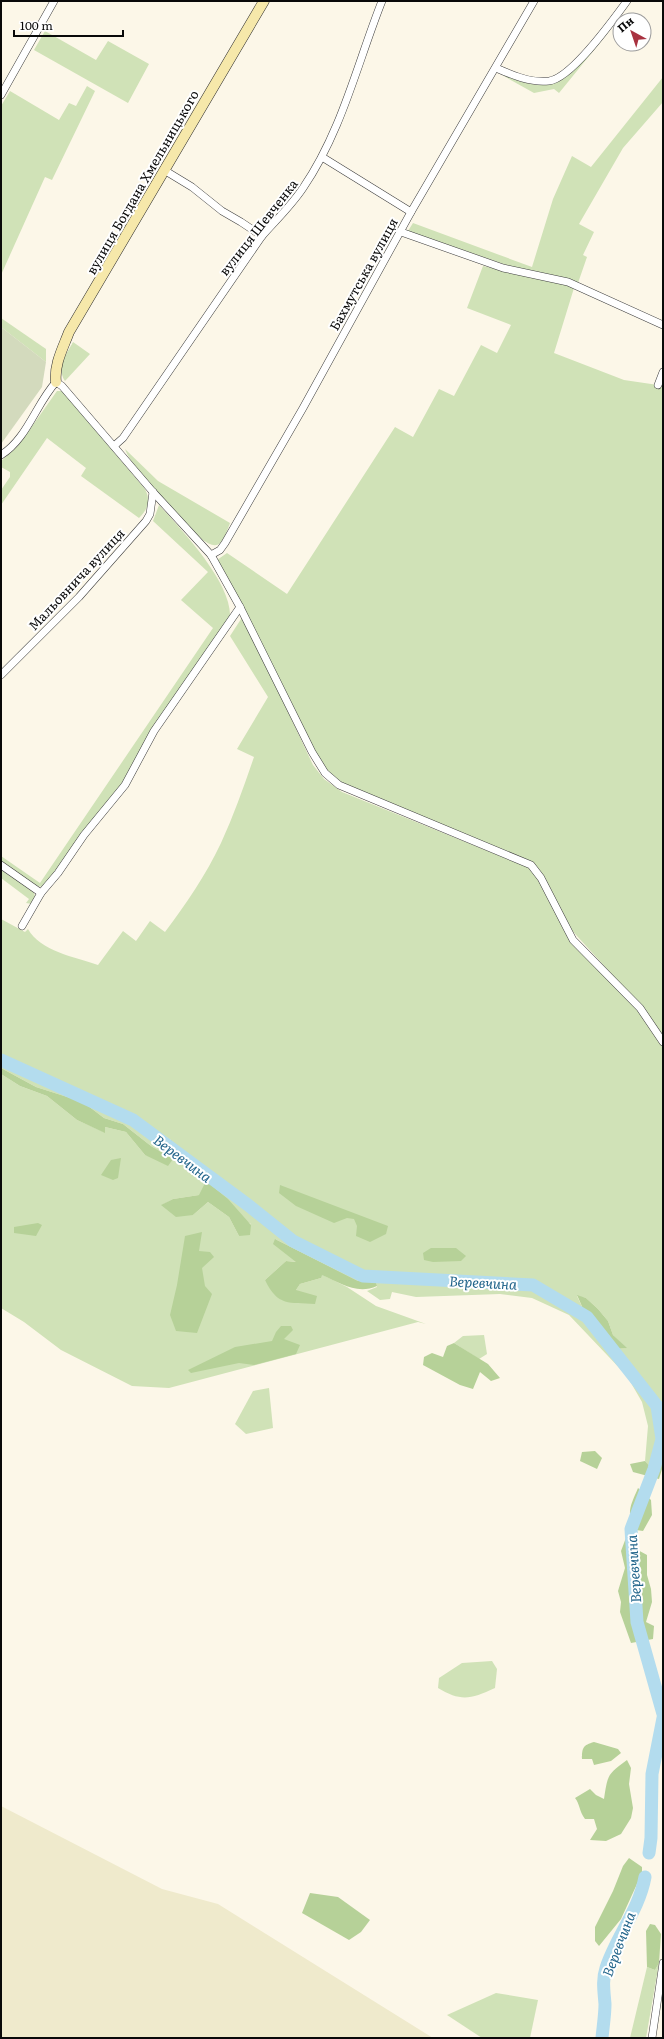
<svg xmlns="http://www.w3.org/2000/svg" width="664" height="2039" font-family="Literata,serif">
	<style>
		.farmland { fill: #efeacc }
		.green { fill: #d0e2b7; fill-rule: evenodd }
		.forest { fill: #b6d198 }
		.cemetery { fill: #d3dabd }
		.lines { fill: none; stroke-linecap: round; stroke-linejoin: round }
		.river { stroke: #b3dcee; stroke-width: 13 }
		.street-casing { stroke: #3c3c3c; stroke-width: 8 }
		.secondary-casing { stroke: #2b2b2b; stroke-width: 11 }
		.street { stroke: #fff; stroke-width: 7 }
		.secondary { stroke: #f6e8aa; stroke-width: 10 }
		.labels { text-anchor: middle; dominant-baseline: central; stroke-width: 4; stroke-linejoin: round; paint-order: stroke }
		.street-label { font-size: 13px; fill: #090909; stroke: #fff }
		.water-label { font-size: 14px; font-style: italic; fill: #22658b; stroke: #fff }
	</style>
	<rect width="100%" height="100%" fill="#fcf7e8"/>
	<polygon class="farmland" points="1,1806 162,1889 218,1904 433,2038 1,2038"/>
	<g class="green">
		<path d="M612 28 559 93 554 89 534 93 502 75C514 79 528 85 541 85 567 86 596 46 612 28Z"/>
		<polygon points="45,31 96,60 108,41 149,64 128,103 34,50"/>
		<polygon points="663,77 663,102 623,148 579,224 594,232 583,255 587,257 578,283 518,269 408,231 413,223 532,267 553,199 572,156 591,167"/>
		<polygon points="87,86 95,91 52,180 45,177 1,275 1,106 10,91 59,120 69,103 76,106"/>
		<path d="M483 266C513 273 545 277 574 288L554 353 624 380 658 385 663 376V1036L627 991 567 925 531 863 342 783 326 771 314 750 217 560 227 553 287 594 395 427 413 437 439 389 454 396 481 345 497 353 511 325 467 308Z"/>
		<polygon points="1,318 46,349 46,362 1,327"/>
		<path d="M73 342 90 354 65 381C56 367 66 355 73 342Z"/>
		<path d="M57 391H62L145 489C151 501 148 509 139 518L81 476 86 468 47 438 1 505V490L10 477V472L1 467V461L18 446Z"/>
		<path d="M125 449 158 481 230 523C223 542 220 554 199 537 183 519 131 469 125 449Z"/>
		<path d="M159 505C182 530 232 583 230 617L123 783 47 883 43 887 36 886 1 861V856L40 883 213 628 181 600 208 572 153 521Z"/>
		<path d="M243 616 313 765 324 779 342 792 530 868 538 877 573 944 635 1006 663 1045V1446H655L651 1469 645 1461 648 1426 642 1402 627 1376 569 1315 532 1298 500 1294 416 1297 392 1292 390 1299 380 1300 367 1291 377 1287 376 1282 358 1281 275 1239 297 1262 286 1261 265 1280 296 1290 300 1284 321 1278V1274L347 1287 376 1306 426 1324 418 1322 169 1388 132 1386 61 1350 24 1322 1 1308V1074L20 1086 47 1096 77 1120 104 1132 105 1127 126 1132 145 1155 173 1160 151 1146 123 1124 104 1118 83 1102 36 1087 1 1068V919L25 932 28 929C40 951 75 957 98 965L123 931 136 941 150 921 165 932C186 904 206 875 221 843 234 815 244 786 254 757L237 749 268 697 230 636ZM135 1116 171 1140 157 1141ZM199 1195 251 1224 239 1236 229 1217 208 1202 193 1215 162 1205 173 1199ZM577 1296 586 1298 598 1309 608 1321 613 1335 626 1348 616 1349 590 1313 584 1311Z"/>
		<polygon points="1,868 33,891 35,896 32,904 26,903 29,899 1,878"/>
		<polygon points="484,1335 487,1354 479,1359 454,1343 463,1336"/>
		<polygon points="269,1388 273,1428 246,1434 235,1424 253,1391"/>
		<path d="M492 1661 497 1669 495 1688C471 1699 461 1702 438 1688L439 1678 462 1663Z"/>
		<polygon points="659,1963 646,2038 630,2038 647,1967 655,1970"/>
		<polygon points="496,1993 538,2000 530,2038 482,2038 447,2015"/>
	</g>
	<g class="forest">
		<polygon points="1,1068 36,1087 83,1102 104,1118 123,1124 151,1146 173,1159 168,1166 145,1155 126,1132 105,1127 105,1133 77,1120 47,1096 20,1086 1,1074"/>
		<polygon points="130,1113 135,1116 172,1141 157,1141 128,1119"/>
		<polygon points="121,1158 118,1178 113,1180 101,1175 111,1160"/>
		<polygon points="206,1181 228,1199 251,1225 250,1235 239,1236 229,1217 208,1202 193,1215 176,1217 161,1205 173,1199 199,1195"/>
		<polygon points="280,1185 388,1226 386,1234 370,1242 356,1236 357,1226 354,1219 347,1218 334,1223 296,1206 279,1193"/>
		<polygon points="38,1223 42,1225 36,1236 14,1233 14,1227"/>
		<polygon points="202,1232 199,1251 210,1252 214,1257 202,1268 205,1286 212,1294 197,1333 176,1331 170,1315 177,1285 185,1236"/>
		<path d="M275 1239 358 1281 376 1282 377 1286C357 1295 340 1283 322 1275L321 1278 300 1284 296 1290 317 1296 315 1304C289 1302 278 1307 265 1280L286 1261 296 1262 273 1244Z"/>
		<polygon points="431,1248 456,1248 466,1256 461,1261 433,1262 424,1260 423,1253"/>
		<polygon points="577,1295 586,1298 598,1309 608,1321 613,1335 627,1348 616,1349 590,1313 584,1311"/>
		<polygon points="281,1326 291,1326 293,1330 284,1339 300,1345 296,1354 254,1365 239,1363 191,1373 188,1370 235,1347 272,1341 276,1332"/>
		<polygon points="454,1343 488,1364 500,1378 491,1381 480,1372 473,1389 460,1385 423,1365 424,1357 432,1353 443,1357 447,1346"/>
		<polygon points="655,1446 663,1446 663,1466 659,1479 633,1472 630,1464 645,1461 651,1468"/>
		<polygon points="595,1451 602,1458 597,1469 580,1461 582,1452"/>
		<path d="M638 1488 651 1500 652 1515 643 1531 636 1530C625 1513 631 1505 638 1488Z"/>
		<polygon points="627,1535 633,1536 636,1549 647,1555 647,1575 651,1589 652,1602 646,1622 654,1626 653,1639 631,1643 620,1612 621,1602 618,1591 625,1568 621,1551"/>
		<path d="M594 1742 618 1749 621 1753 611 1761 594 1765 592 1759H582C582 1748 583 1745 594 1742Z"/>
		<path d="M627 1760 631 1768 629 1784 633 1808 631 1818 621 1834 606 1841 590 1840 597 1829 594 1819H585C579 1811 580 1804 575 1798L590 1789 596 1795 604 1799C608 1774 607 1775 627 1760Z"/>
		<polygon points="629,1858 642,1867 642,1873 621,1919 599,1946 595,1941 595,1927 613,1891 623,1866"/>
		<polygon points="310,1893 338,1897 370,1920 361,1932 349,1940 302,1913"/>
		<polygon points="650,1924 655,1925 661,1934 659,1963 655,1970 647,1967 646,1931"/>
	</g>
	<polygon class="cemetery" points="1,327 46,362 42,387 1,444"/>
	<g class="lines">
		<g class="river">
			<polyline points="1,1060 133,1120 248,1205 293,1241 363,1276 533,1285 587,1317 657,1406 662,1439 654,1469 631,1529 637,1622 663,1714"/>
			<polyline points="649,1853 651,1838 652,1774 663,1718"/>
			<path d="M602 2038C603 2027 605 2015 605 2004 604 1991 602 1980 606 1968 616 1937 639 1910 645 1877"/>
		</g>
		<defs>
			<g id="street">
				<path d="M496 68C512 75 530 83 549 81 572 78 613 20 627 1"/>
				<polyline points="1,95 54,1"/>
				<polyline points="322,157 411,212"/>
				<polyline points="164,170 192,187 222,211 241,222 262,236"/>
				<polyline points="401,232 503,268 568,282 663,325"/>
				<polyline points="658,385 663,372"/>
				<path d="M114 446 123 438 262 236C276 220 291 206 303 188 342 131 357 64 382 1"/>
				<path d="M1 455C27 439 36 404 56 382L62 386 153 492 211 555 240 607 312 752 325 773 339 785 531 865 541 878 573 940 640 1008 663 1042"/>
				<polyline points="211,555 220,550 225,543 303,408 411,212 534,1"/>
				<polyline points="1,675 79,597 146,521 150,514 153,492"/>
				<polyline points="1,865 41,893"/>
				<polyline points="22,926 41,893 58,873 84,835 125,785 154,731 240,607"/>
				<polyline points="652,2038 663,1963"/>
			</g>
			<path id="secondary" d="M56 382C54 364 63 348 69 332L264 1"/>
		</defs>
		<use href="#street" class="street-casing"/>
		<use href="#secondary" class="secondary-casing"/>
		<use href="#street" class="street"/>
		<use href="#secondary" class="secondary"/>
	</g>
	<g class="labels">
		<g class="street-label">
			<text transform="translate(142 182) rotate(-60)">вулиця Богдана Хмельницького</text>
			<text transform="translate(258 227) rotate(-52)">вулиця Шевченка</text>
			<text transform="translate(363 274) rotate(-61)">Бахмутська вулиця</text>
			<text transform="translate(76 579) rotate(-47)">Мальовнича вулиця</text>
		</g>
		<g class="water-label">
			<text transform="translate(183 1158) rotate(37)">Веревчина</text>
			<text transform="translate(483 1282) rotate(3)">Веревчина</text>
			<text transform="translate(633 1569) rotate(-94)">Веревчина</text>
			<text transform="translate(618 1944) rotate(-69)">Веревчина</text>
		</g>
	</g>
	<rect width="664" height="2039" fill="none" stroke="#090909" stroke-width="4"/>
	<g transform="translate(632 32) rotate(320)"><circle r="19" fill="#ffffff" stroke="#9d9d9d"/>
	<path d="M0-3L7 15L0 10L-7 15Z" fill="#a83240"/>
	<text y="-6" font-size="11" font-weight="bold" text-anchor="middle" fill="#090909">Пн</text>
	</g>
	<path d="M14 30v6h109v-6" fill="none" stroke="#090909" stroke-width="2"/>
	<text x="20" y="30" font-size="12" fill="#090909" stroke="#ffffff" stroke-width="3" paint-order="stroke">100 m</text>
</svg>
